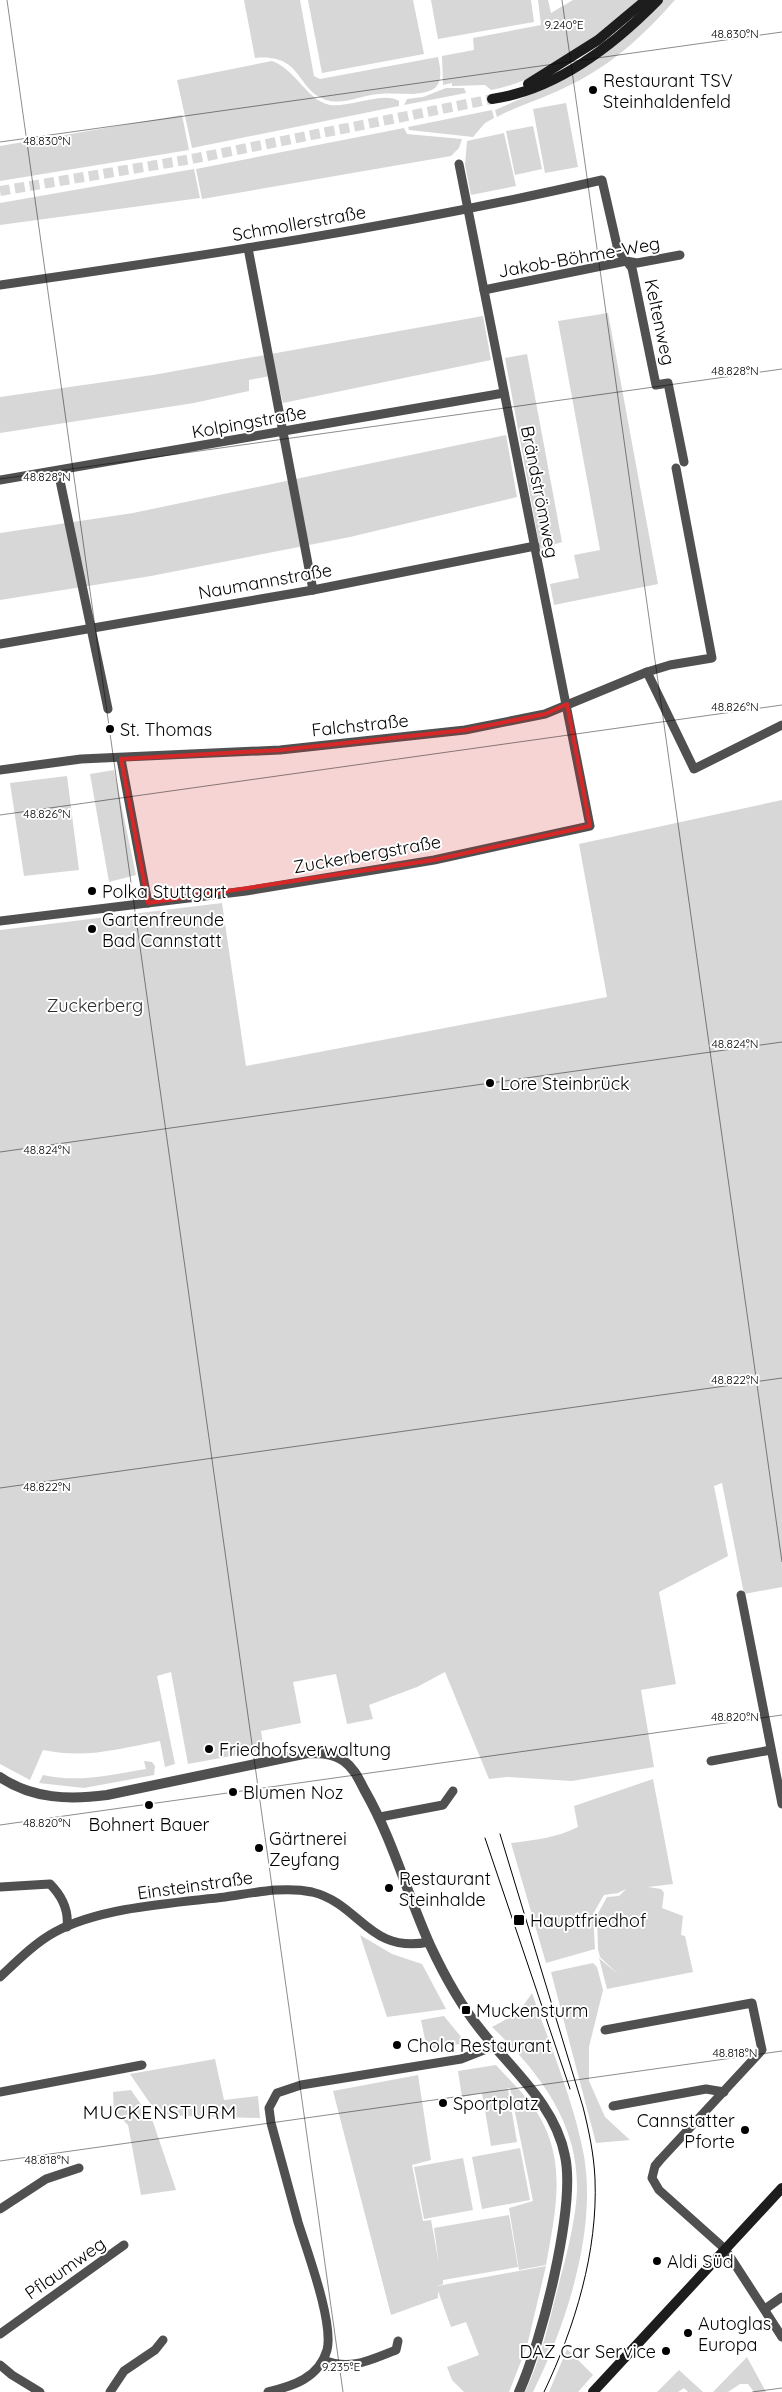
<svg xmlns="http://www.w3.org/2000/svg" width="782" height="2392" font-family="Quicksand,sans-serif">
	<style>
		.green { fill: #d7d7d7 }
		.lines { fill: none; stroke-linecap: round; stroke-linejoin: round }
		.secondary-tunnel { stroke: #d9d9d9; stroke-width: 10; stroke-dasharray: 10 5; stroke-linecap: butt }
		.minor { stroke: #505050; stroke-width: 9 }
		.tertiary { stroke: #505050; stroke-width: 10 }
		.secondary { stroke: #1d1d1d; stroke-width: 10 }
		.tram { stroke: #000; stroke-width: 1 }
		.marked { fill: #d62828; fill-opacity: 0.2; stroke: #d62828; stroke-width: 4; stroke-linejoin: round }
		.ticks { fill: none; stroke: #000; stroke-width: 1; stroke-opacity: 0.45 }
		.poi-dot { fill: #000; stroke: #fff; stroke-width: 2 }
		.labels { text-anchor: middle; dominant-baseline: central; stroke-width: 4; stroke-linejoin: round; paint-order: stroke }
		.poi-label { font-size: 18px; fill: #000; stroke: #fff; text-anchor: start }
		.street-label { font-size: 18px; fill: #000; stroke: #fff }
		.park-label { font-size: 18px; fill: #2e2e2e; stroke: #fff }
		.neighbourhood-label { font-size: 19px; letter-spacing: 1px; fill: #000; stroke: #fff }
		.ticks-label { font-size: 12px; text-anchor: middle; fill: #000; stroke: #fff; stroke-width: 4; stroke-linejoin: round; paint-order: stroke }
	</style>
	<rect width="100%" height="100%" fill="#fff"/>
	<g class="green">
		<path d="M244 0H300L314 76 320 79 438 57C440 67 443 79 436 87 431 92 421 93 414 94 402 94 391 93 379 94 363 95 346 104 330 101 295 93 305 53 255 58Z"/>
		<polygon points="308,0 413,0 424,54 322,73"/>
		<polygon points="431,0 531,0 534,22 438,39"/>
		<path d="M538 0H548L551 13 573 0H638C600 36 544 81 491 90L485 85 452 86V83L443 85 442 56 474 50 473 38 541 25Z"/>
		<path d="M661 0H675C642 37 610 67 564 88 542 99 519 105 497 117L495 110 541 90Z"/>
		<path d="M272 61C298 71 306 100 330 105 348 108 385 91 399 101V106L192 148 177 80Z"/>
		<polygon points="446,88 464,88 466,93 404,105 407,99 423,97"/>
		<polygon points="566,103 578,167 545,173 533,109"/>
		<polygon points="492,110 494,118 485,123 473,137 409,130 408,127"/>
		<polygon points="182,115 189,150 0,181 0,146"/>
		<polygon points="533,126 542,169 515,175 506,131"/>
		<polygon points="404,128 407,134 462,139 459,148 451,156 202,199 196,169"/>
		<polygon points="504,133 516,186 471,195 465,165 467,141"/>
		<polygon points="194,169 200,198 0,225 0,203"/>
		<polygon points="608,313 658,584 554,605 550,584 579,578 574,555 600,550 558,321"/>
		<polygon points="483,316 491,360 283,403 276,375 249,380 249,391 194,403 0,433 0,397 153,375"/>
		<polygon points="527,354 562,542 540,549 505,358"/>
		<polygon points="506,435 517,497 350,537 151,576 0,600 0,533 133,513"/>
		<polygon points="114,770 136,875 109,882 90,774"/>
		<polygon points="67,776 79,870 24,876 10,783"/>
		<path d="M782 800V1587L744 1594 722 1483 714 1486 728 1556 659 1592 676 1684 641 1690 654 1767 572 1781 507 1777 489 1779 445 1672 417 1687 369 1705 373 1719 347 1724 336 1674 293 1682 301 1723 261 1731 264 1750 188 1764 171 1672 157 1676 175 1764 165 1767 160 1741C117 1749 86 1759 43 1750L30 1780 0 1764V930L222 903 246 1066 607 997 579 844Z"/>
		<path d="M144 1761 152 1762 155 1766 154 1775 84 1788 39 1783 43 1775C78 1783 110 1775 146 1769Z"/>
		<path d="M653 1779 673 1884 648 1887 661 1889 664 1893 662 1908 683 1916 681 1935 685 1936 693 1972 607 1989 599 1958 619 1975 600 1957 598 1949 597 1915 607 1897 619 1896 626 1889 618 1893 604 1895 593 1914 595 1949 546 1963 511 1843C535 1840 556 1838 578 1827L574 1806Z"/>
		<polygon points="360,1935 392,1954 422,1964 446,2009 387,2017"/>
		<polygon points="593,1963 597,1967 603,1990 589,2047 589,2081 605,2117 630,2140 596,2143 551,1972"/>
		<path d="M532 1993C550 2046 574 2101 584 2156 597 2232 566 2325 533 2392H525C541 2358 549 2323 558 2287 566 2258 577 2216 577 2186 577 2120 537 2070 492 2027L518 2013Z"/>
		<polygon points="444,2016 466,2043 427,2049 421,2020"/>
		<polygon points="215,2059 224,2100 258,2096 260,2118 158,2115 130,2074"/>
		<path d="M496 2065C508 2078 521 2091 532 2105 569 2157 556 2208 546 2265L519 2270 509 2208 533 2201 510 2088 499 2090 508 2089 517 2142 491 2146 482 2093 462 2097 458 2071Z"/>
		<polygon points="418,2075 431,2160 412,2165 423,2221 431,2220 439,2264 434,2228 509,2215 518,2267 443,2280 443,2284 437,2286 546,2266 527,2346 509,2392 464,2392 452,2380 447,2367 479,2355 466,2322 451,2327 438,2291 438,2298 391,2315 333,2091"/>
		<polygon points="131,2090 153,2122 176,2190 141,2195 128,2125 114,2112 113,2092"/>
		<polygon points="520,2148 530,2200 482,2209 472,2157"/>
		<polygon points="463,2158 473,2210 424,2219 414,2167"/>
		<polygon points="567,2349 593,2375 578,2392 549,2392"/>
		<polygon points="747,2357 766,2392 754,2392 748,2384 740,2384 728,2392 713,2392"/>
		<polygon points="679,2370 703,2392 688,2392 684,2388 678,2392 657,2392"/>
	</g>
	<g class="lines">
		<polyline class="secondary-tunnel" points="0,191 192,159 492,99"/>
		<g class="minor">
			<polyline points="248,248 313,590"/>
			<path d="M0 285C202 256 403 226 602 180L618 250 632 268 656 385 668 383 684 462"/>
			<polyline points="484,290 626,261 637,263 680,255"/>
			<polyline points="58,471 108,709"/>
			<polyline points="0,480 504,393"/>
			<polyline points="0,644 313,590 535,546"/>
			<polyline points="647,672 694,769 782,725"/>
			<polyline points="121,759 148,903"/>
			<polyline points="0,770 81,759 280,750 465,730 545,714 647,672 670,665 712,658 676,468"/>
			<polyline points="0,921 246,891 434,860 590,826 459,164"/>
			<polyline points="741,1595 782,1804"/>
			<polyline points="711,1761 771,1750"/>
			<polyline points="380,1817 443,1805 453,1791"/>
			<path d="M0 1887 50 1884C62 1896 69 1909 67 1927"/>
			<path d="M0 1977C16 1962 36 1942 55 1932 101 1907 174 1903 225 1897 253 1893 284 1886 312 1892 361 1904 368 1954 429 1942"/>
			<polyline points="605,2030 752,2003 762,2050 660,2160 655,2166 652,2178 659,2190 725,2249 782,2337"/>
			<polyline points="0,2092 142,2065"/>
			<polyline points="613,2106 706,2089 724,2092"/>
			<polyline points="0,2209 46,2179 79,2168"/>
			<polyline points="765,2309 782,2297"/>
			<polyline points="0,2334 124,2245"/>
			<path d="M323 2360C351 2371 370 2360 396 2350L398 2341"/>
			<polyline points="0,2365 12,2375 40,2392"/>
			<polyline points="110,2392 124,2371 155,2350 163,2340"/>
			<path d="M268 2392C293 2386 319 2378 327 2350 334 2323 307 2251 298 2222 289 2189 280 2156 271 2123L269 2108 277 2093 301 2085 461 2059 494 2046"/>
		</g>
		<path class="tertiary" d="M0 1777C32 1799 70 1800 107 1795L308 1753C321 1753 333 1753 344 1761 355 1769 359 1780 365 1791 393 1840 407 1894 430 1945 444 1975 459 2003 480 2029 511 2069 555 2104 565 2156 576 2207 541 2344 519 2392"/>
		<g class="secondary">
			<polyline points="528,84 598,40 646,0"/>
			<path d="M492 99C556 90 614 45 658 0"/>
			<polyline points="593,2392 782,2188"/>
		</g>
		<g class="tram">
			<path d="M500 1834 583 2107C589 2131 594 2155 595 2179 598 2251 575 2327 544 2392"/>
			<polyline points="485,1838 570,2089"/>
		</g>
	</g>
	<path class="marked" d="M567 704 590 826 434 860 148 903 121 759 280 750 465 730 545 714Z"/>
	<path class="ticks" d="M7 0 343 2392M562 0 782 1562M0 142 782 32M0 479 782 369M0 815 782 705M0 1152 782 1042M0 1488 782 1378M0 1825 782 1715M0 2161 782 2051M752 2392 782 2388"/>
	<g class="poi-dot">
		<circle cx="593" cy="90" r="5"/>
		<circle cx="110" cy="729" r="5"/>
		<circle cx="92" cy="891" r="5"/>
		<circle cx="92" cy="929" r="5"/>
		<circle cx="490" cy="1083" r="5"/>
		<circle cx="209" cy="1749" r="5"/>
		<circle cx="233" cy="1792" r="5"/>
		<circle cx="149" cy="1805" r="5"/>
		<circle cx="259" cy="1848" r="5"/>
		<circle cx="389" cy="1888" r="5"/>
		<rect x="513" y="1914" width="12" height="12" rx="2.5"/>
		<rect x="461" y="2005" width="10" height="10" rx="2.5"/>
		<circle cx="397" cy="2045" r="5"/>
		<circle cx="443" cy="2103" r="5"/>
		<circle cx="745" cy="2130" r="5"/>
		<circle cx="657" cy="2261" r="5"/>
		<circle cx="688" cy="2333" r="5"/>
		<circle cx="666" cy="2351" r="5"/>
	</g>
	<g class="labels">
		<g class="poi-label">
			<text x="603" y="80">Restaurant TSV<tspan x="603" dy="21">Steinhaldenfeld</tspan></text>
			<text x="120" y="729">St. Thomas</text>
			<text x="102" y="891">Polka Stuttgart</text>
			<text x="102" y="919">Gartenfreunde<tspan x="102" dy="21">Bad Cannstatt</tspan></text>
			<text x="500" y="1083">Lore Steinbrück</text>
			<text x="219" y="1749">Friedhofsverwaltung</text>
			<text x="243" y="1792">Blumen Noz</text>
			<text x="149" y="1824" text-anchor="middle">Bohnert Bauer</text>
			<text x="269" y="1838">Gärtnerei<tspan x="269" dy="21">Zeyfang</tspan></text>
			<text x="399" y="1878">Restaurant<tspan x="399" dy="21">Steinhalde</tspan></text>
			<text x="530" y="1920">Hauptfriedhof</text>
			<text x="476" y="2010">Muckensturm</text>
			<text x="407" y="2045">Chola Restaurant</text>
			<text x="453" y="2103">Sportplatz</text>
			<text x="735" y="2120" text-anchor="end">Cannstatter<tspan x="735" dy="21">Pforte</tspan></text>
			<text x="667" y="2261">Aldi Süd</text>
			<text x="698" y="2323">Autoglas<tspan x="698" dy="21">Europa</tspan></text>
			<text x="656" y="2351" text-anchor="end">DAZ Car Service</text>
		</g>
		<g class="street-label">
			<text transform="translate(299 223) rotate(-10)">Schmollerstraße</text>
			<text transform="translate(579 257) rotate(-10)">Jakob-Böhme-Weg</text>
			<text transform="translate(660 322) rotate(78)">Keltenweg</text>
			<text transform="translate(249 422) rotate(-10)">Kolpingstraße</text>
			<text transform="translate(540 492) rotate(79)">Brändströmweg</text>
			<text transform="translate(265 581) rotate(-10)">Naumannstraße</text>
			<text transform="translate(360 725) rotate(-6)">Falchstraße</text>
			<text transform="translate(367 854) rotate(-10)">Zuckerbergstraße</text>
			<text transform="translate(195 1885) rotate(-8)">Einsteinstraße</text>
			<text transform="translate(65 2268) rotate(-35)">Pflaumweg</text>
		</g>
		<g class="park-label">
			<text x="95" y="1005">Zuckerberg</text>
		</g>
		<g class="neighbourhood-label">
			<text x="160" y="2112">MUCKENSTURM</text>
		</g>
	</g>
	<g class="ticks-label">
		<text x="564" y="29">9.240°E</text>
		<text x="735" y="38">48.830°N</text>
		<text x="47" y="145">48.830°N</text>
		<text x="735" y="375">48.828°N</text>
		<text x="47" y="481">48.828°N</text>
		<text x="735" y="711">48.826°N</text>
		<text x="47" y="818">48.826°N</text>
		<text x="735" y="1048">48.824°N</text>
		<text x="47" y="1154">48.824°N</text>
		<text x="735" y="1384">48.822°N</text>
		<text x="47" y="1491">48.822°N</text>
		<text x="735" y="1721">48.820°N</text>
		<text x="47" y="1827">48.820°N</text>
		<text x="735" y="2057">48.818°N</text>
		<text x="47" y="2164">48.818°N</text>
		<text x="341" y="2371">9.235°E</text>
	</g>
</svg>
